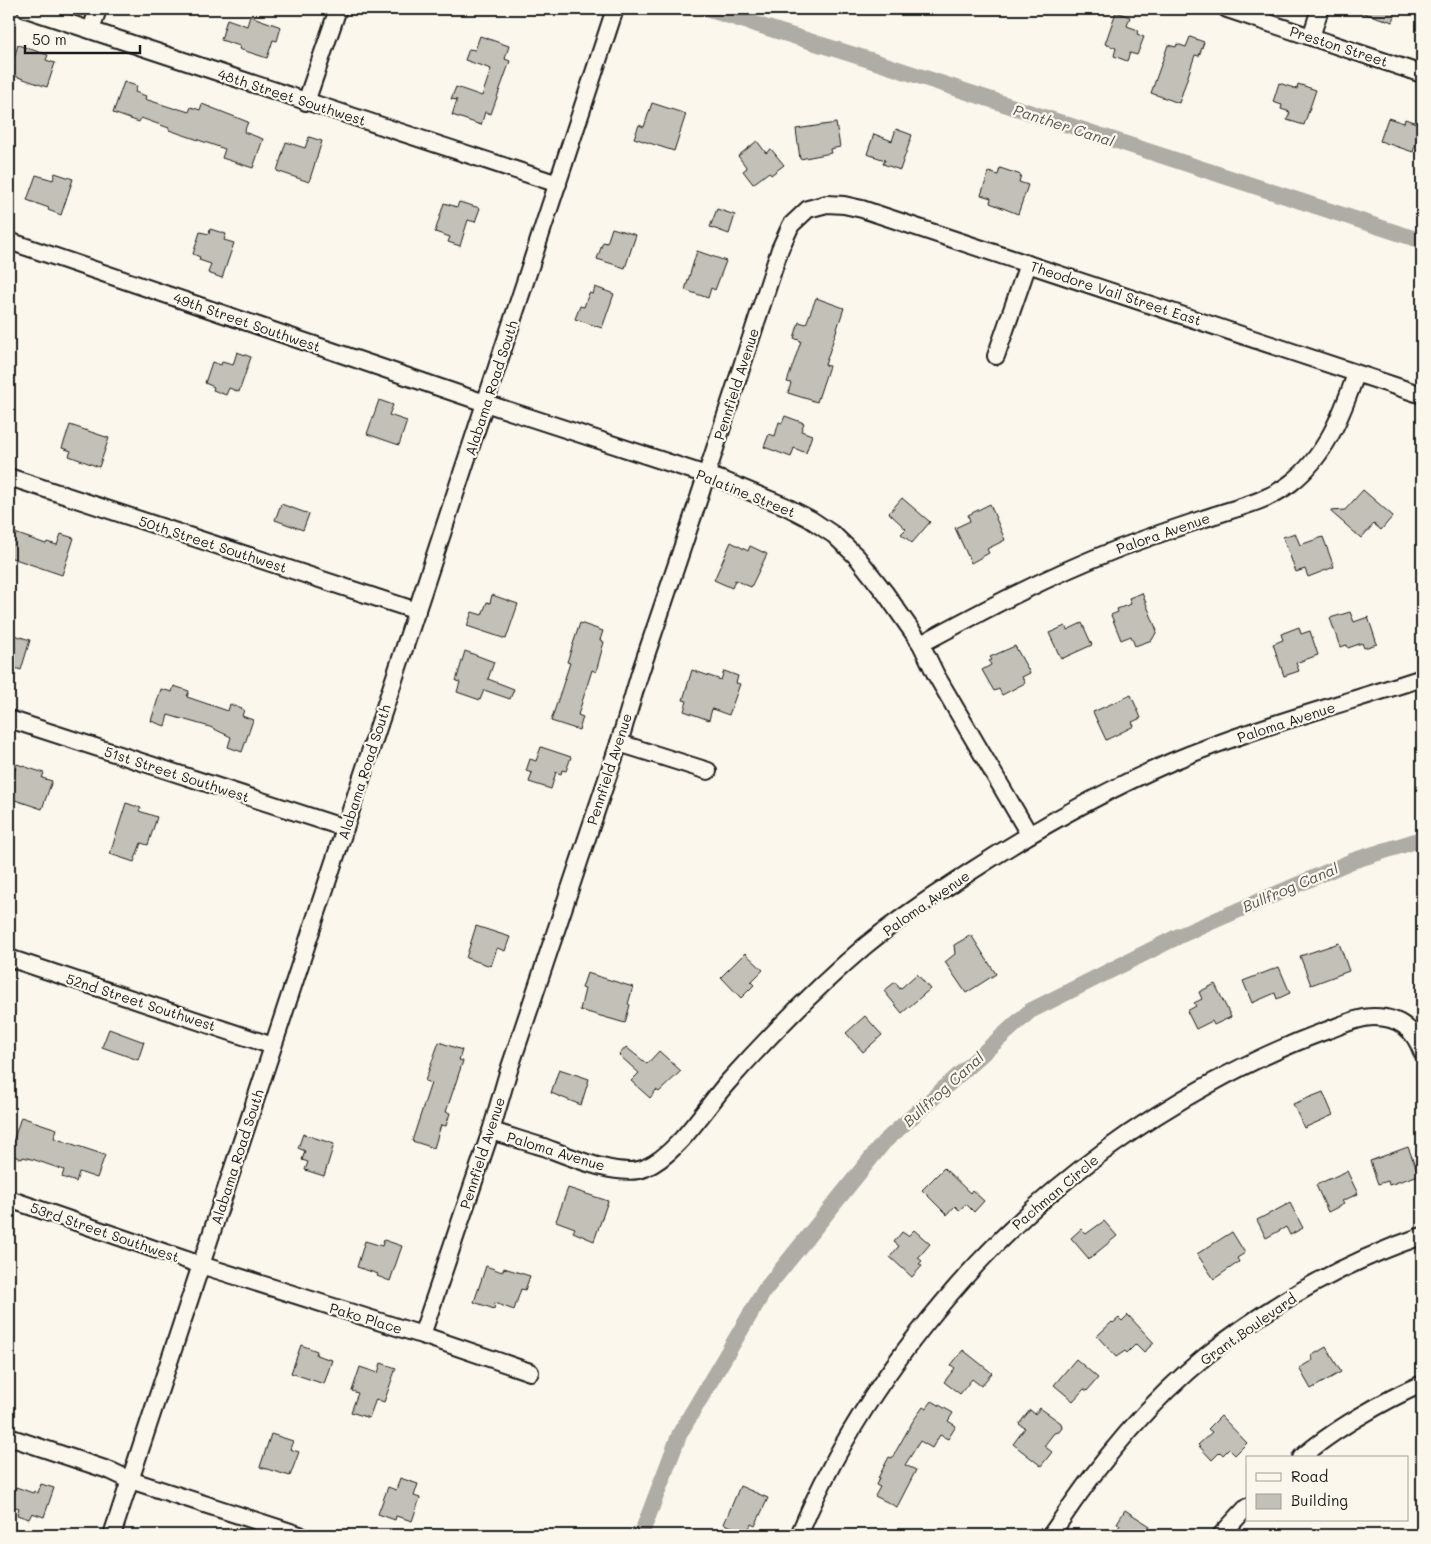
<svg xmlns="http://www.w3.org/2000/svg" width="1431" height="1544" font-family="Mali,sans-serif">
	<style>
		.lines { fill: none; stroke-linecap: round; stroke-linejoin: round }
		.canal { stroke: #afaca5; stroke-width: 16 }
		.building { fill: #c3c0b8; stroke: #1c1c1c }
		.minor-casing { stroke: #1c1c1c; stroke-width: 20 }
		.minor { stroke: #fbf7ec; stroke-width: 16 }
		.labels { text-anchor: middle; dominant-baseline: central; stroke-width: 4.5; stroke-linejoin: round; paint-order: stroke }
		.street-label { font-size: 14px; fill: #1c1c1c; stroke: #fbf7ec }
		.water-label { font-size: 15px; font-style: italic; fill: #575653; stroke: #fbf7ec }
	</style>
	<rect width="100%" height="100%" fill="#fbf7ec"/>
	<filter id="ink" filterUnits="userSpaceOnUse"><feTurbulence type="fractalNoise" baseFrequency=".02" numOctaves="2"/><feDisplacementMap in="SourceGraphic" scale="10" xChannelSelector="R" yChannelSelector="G"/><feConvolveMatrix kernelMatrix="1 2 1 2 8 2 1 2 1" color-interpolation-filters="sRGB"/></filter>
	<g filter="url(#ink)">
		<g class="lines">
			<g class="canal">
				<polyline points="707,9 870,60 1422,241"/>
				<polyline points="641,1535 680,1433 764,1291 884,1142 1030,1011 1179,936 1352,861 1422,839"/>
			</g>
		</g>
		<g class="building">
			<polygon points="1360,9 1397,9 1393,22 1359,12"/>
			<polygon points="1116,12 1130,17 1127,26 1138,30 1137,34 1144,37 1137,55 1130,53 1127,61 1114,56 1116,48 1105,44"/>
			<polygon points="250,16 281,27 277,41 273,40 267,58 239,49 240,46 221,40 227,19 247,26"/>
			<polygon points="480,36 509,46 505,59 510,61 491,114 485,112 481,125 452,115 457,100 451,99 456,87 482,96 491,69 465,60 469,49 475,50"/>
			<polygon points="1190,37 1204,42 1199,56 1195,55 1179,103 1151,93 1168,45 1176,47 1177,44 1186,47"/>
			<polygon points="18,45 48,55 46,60 55,63 47,87 9,74"/>
			<polygon points="124,82 137,86 135,92 146,96 145,99 176,109 176,108 189,112 191,107 200,110 202,104 248,122 244,132 263,139 253,168 222,158 225,149 169,130 169,128 141,118 139,122 113,113"/>
			<polygon points="1279,83 1297,89 1298,84 1316,90 1304,125 1287,120 1290,112 1281,109 1282,105 1273,102"/>
			<polygon points="652,103 686,114 674,151 634,138 639,125 644,127"/>
			<polygon points="1388,118 1404,123 1405,119 1422,125 1413,152 1380,141"/>
			<polygon points="836,123 840,147 830,149 831,153 800,159 796,129"/>
			<polygon points="896,129 912,135 900,170 883,164 885,160 867,154 874,134 892,141"/>
			<polygon points="309,137 322,141 309,182 277,171 286,142 305,148"/>
			<polygon points="757,141 766,153 771,149 784,165 771,175 769,172 753,184 743,171 747,168 738,156"/>
			<polygon points="1000,168 1021,175 1019,182 1028,185 1018,214 990,203 991,198 981,195 989,172 998,175"/>
			<polygon points="55,173 73,179 61,215 48,210 49,208 27,200 36,175 53,180"/>
			<polygon points="459,202 480,208 475,222 468,220 460,246 448,242 450,237 435,232 444,203 457,207"/>
			<polygon points="717,209 735,215 729,234 710,227"/>
			<polygon points="612,228 636,235 625,268 597,259 603,242 607,243"/>
			<polygon points="210,229 226,234 224,240 234,243 222,278 208,273 211,264 199,260 200,257 193,254 200,232 209,234"/>
			<polygon points="697,251 726,261 715,290 711,288 708,298 685,290"/>
			<polygon points="595,287 614,294 602,328 575,319 580,306 584,307 589,293 593,294"/>
			<polygon points="816,298 844,308 825,365 829,366 817,402 788,393 791,383 787,382 801,341 794,338 799,322 806,324"/>
			<polygon points="237,352 251,357 239,392 229,388 226,395 213,390 214,387 205,383 212,362 221,365 222,362 233,365"/>
			<polygon points="379,400 393,405 389,415 407,421 399,445 367,434"/>
			<polygon points="785,416 804,423 801,431 812,435 806,453 794,448 791,457 764,447 769,434 775,436 779,422 782,423"/>
			<polygon points="70,425 109,438 99,467 69,456 71,451 62,448"/>
			<polygon points="1363,490 1393,516 1381,530 1374,524 1361,538 1330,511 1345,510"/>
			<polygon points="902,498 930,522 912,543 901,534 906,529 889,513"/>
			<polygon points="281,504 309,514 303,530 275,520"/>
			<polygon points="990,504 1005,540 987,549 989,553 971,563 955,528 970,521 968,515"/>
			<polygon points="9,531 46,544 47,542 57,545 61,534 74,538 62,575 9,557"/>
			<polygon points="1295,533 1300,545 1323,537 1334,567 1308,577 1305,569 1296,572 1283,537"/>
			<polygon points="731,542 748,551 750,546 767,554 751,587 735,580 732,588 714,580"/>
			<polygon points="1142,593 1157,631 1152,640 1135,646 1131,636 1121,640 1111,615 1118,612 1117,609 1131,604 1129,598"/>
			<polygon points="492,595 518,604 506,639 467,626 472,612 482,615 487,602 490,603"/>
			<polygon points="1350,612 1354,622 1368,617 1377,644 1364,648 1362,643 1348,648 1347,645 1340,647 1330,618"/>
			<polygon points="580,623 603,631 600,640 604,642 596,672 592,670 578,715 583,717 579,730 551,721 570,663 567,662"/>
			<polygon points="1082,623 1092,645 1061,659 1049,633 1065,626 1067,630"/>
			<polygon points="1299,627 1301,634 1310,631 1318,655 1296,663 1299,671 1284,676 1273,644 1283,640 1281,634"/>
			<polygon points="11,634 30,640 21,670 9,666 9,642"/>
			<polygon points="1015,646 1030,673 1022,677 1025,683 1002,695 999,689 994,691 982,670 991,665 989,661 992,660 990,657"/>
			<polygon points="465,651 494,662 488,679 514,689 510,699 484,690 480,700 457,692 460,682 456,681"/>
			<polygon points="692,670 721,680 724,671 738,676 736,683 740,684 729,715 712,709 709,720 684,711 687,701 683,700"/>
			<polygon points="174,686 189,691 187,697 228,711 230,704 244,710 242,716 253,720 242,752 228,747 231,737 210,727 168,715 165,726 151,721 161,689 172,692"/>
			<polygon points="1131,695 1141,718 1132,722 1134,726 1106,740 1093,712"/>
			<polygon points="541,747 571,757 566,771 562,770 561,774 556,772 551,789 529,782 532,773 526,771 530,759 536,761"/>
			<polygon points="17,764 44,773 42,778 52,781 42,809 9,798 9,788"/>
			<polygon points="126,803 141,808 139,811 157,817 148,845 141,843 134,862 110,854"/>
			<polygon points="476,926 510,937 505,951 497,948 491,966 466,958"/>
			<polygon points="971,935 996,974 966,993 945,962 955,954 954,945"/>
			<polygon points="1339,943 1349,971 1311,985 1300,956"/>
			<polygon points="745,953 763,970 751,982 754,985 741,998 721,977"/>
			<polygon points="1279,967 1290,993 1277,999 1275,993 1252,1003 1243,981"/>
			<polygon points="587,973 633,987 628,1004 630,1005 625,1023 580,1010 585,989 582,988"/>
			<polygon points="917,974 930,989 902,1013 884,991 895,982 900,989"/>
			<polygon points="1215,984 1231,1017 1214,1025 1212,1021 1196,1029 1187,1011 1196,1006 1194,1003 1202,999 1199,992"/>
			<polygon points="865,1016 882,1035 863,1052 846,1033"/>
			<polygon points="109,1029 144,1042 138,1060 102,1047"/>
			<polygon points="439,1042 462,1050 459,1060 463,1061 446,1112 450,1113 446,1126 441,1125 434,1148 412,1141 431,1083 425,1081"/>
			<polygon points="626,1047 647,1064 659,1051 681,1071 659,1092 656,1090 650,1098 631,1081 639,1073 619,1055"/>
			<polygon points="559,1069 589,1079 581,1105 551,1093"/>
			<polygon points="1323,1092 1333,1115 1304,1128 1293,1104"/>
			<polygon points="21,1117 57,1129 54,1138 105,1155 97,1178 79,1172 76,1182 62,1177 64,1170 35,1160 23,1157 22,1159 9,1154"/>
			<polygon points="303,1134 334,1144 324,1176 305,1170 308,1162 302,1160 305,1151 298,1148"/>
			<polygon points="1408,1147 1419,1175 1389,1185 1388,1181 1378,1184 1370,1161"/>
			<polygon points="944,1168 970,1193 972,1190 984,1201 974,1212 966,1204 959,1210 955,1206 947,1215 922,1190"/>
			<polygon points="1347,1171 1358,1194 1342,1201 1344,1204 1328,1212 1316,1185"/>
			<polygon points="568,1188 608,1201 594,1241 573,1232 575,1228 556,1221"/>
			<polygon points="1290,1203 1303,1228 1290,1235 1286,1227 1266,1238 1257,1220"/>
			<polygon points="1104,1221 1117,1236 1089,1259 1071,1238 1081,1229 1086,1234"/>
			<polygon points="914,1230 930,1244 918,1258 922,1261 919,1264 922,1266 912,1277 890,1257 899,1246 894,1242 902,1232 908,1236"/>
			<polygon points="1232,1232 1245,1253 1237,1258 1239,1262 1214,1279 1197,1254"/>
			<polygon points="384,1240 402,1246 390,1281 377,1276 378,1274 357,1267 365,1241 382,1246"/>
			<polygon points="486,1266 502,1272 504,1268 530,1276 525,1290 521,1289 514,1310 495,1303 494,1309 474,1302"/>
			<polygon points="1128,1315 1154,1343 1144,1352 1136,1344 1127,1353 1125,1351 1116,1357 1097,1336 1112,1322 1113,1323 1119,1318 1122,1321"/>
			<polygon points="301,1345 317,1351 316,1355 332,1360 324,1384 291,1373"/>
			<polygon points="1326,1347 1341,1372 1311,1389 1299,1368 1313,1360 1311,1356"/>
			<polygon points="963,1350 992,1373 981,1386 972,1379 960,1394 944,1382 955,1368 951,1365"/>
			<polygon points="1076,1359 1098,1378 1087,1391 1084,1389 1073,1401 1054,1385"/>
			<polygon points="381,1363 396,1368 384,1402 376,1399 369,1418 351,1412 358,1393 352,1391 360,1367 378,1373"/>
			<polygon points="932,1401 953,1413 948,1421 956,1426 948,1439 940,1435 932,1448 920,1441 905,1465 916,1470 897,1507 875,1496 880,1487 876,1485 879,1478 878,1478 889,1457 892,1458 913,1421 923,1407 926,1409"/>
			<polygon points="1040,1408 1061,1423 1062,1428 1059,1432 1054,1433 1044,1446 1052,1452 1041,1466 1013,1444 1025,1428 1019,1424 1030,1410 1035,1414"/>
			<polygon points="1221,1416 1247,1443 1235,1455 1229,1449 1223,1455 1220,1452 1212,1460 1198,1445 1212,1432 1208,1429"/>
			<polygon points="271,1434 293,1441 290,1449 299,1452 290,1476 260,1467"/>
			<polygon points="400,1478 418,1484 414,1496 420,1498 412,1521 396,1516 395,1520 378,1514 388,1487 396,1490"/>
			<polygon points="41,1484 54,1488 44,1517 32,1513 29,1519 17,1515 19,1508 10,1505 16,1487 33,1493 34,1491 38,1493"/>
			<polygon points="740,1486 768,1498 755,1526 751,1524 747,1533 724,1524"/>
			<polygon points="1125,1510 1150,1526 1145,1535 1114,1535 1120,1525 1117,1523"/>
		</g>
		<g class="lines">
			<defs>
				<g id="minor">
					<polyline points="26,9 558,184"/>
					<polyline points="1227,9 1422,74"/>
					<polyline points="91,30 98,9"/>
					<polyline points="1311,37 1320,9"/>
					<polyline points="306,102 338,9"/>
					<polyline points="9,241 485,403 722,480 785,506 810,519 834,535 857,557 886,594 921,644 936,675 1029,834"/>
					<polyline points="996,356 1028,264"/>
					<polyline points="9,477 417,611"/>
					<path d="M921 644C984 610 1048 576 1115 550 1148 537 1182 526 1215 515 1241 507 1269 500 1291 483 1326 456 1342 414 1356 374"/>
					<polyline points="9,719 345,828"/>
					<polyline points="619,743 708,771"/>
					<polyline points="9,958 273,1046"/>
					<path d="M491 1131C509 1136 526 1142 544 1147 568 1156 620 1179 645 1168 677 1155 705 1108 728 1082 771 1034 816 988 865 946 899 918 936 894 973 870 1036 829 1102 792 1171 762 1252 728 1339 705 1422 678"/>
					<polyline points="9,1199 201,1265 422,1335 530,1372"/>
					<polyline points="422,1335 491,1131 507,1076 619,743 640,673 696,507 780,249 791,225 808,209 827,204 844,205 862,209 1422,395"/>
					<polyline points="9,1437 111,1471 130,1480 300,1535"/>
					<path d="M1301 1458C1331 1431 1385 1400 1422 1384"/>
					<polyline points="112,1535 615,9"/>
					<path d="M799 1535C840 1435 904 1343 977 1264 1015 1223 1058 1185 1103 1152 1170 1103 1250 1058 1328 1030 1342 1025 1358 1017 1374 1017 1399 1017 1414 1029 1422 1052"/>
					<path d="M1051 1535C1094 1469 1145 1405 1207 1355 1271 1304 1345 1262 1422 1236"/>
					<polyline points="1221,1535 1247,1507"/>
				</g>
			</defs>
			<use href="#minor" class="minor-casing"/>
			<use href="#minor" class="minor"/>
		</g>
	</g>
	<g class="labels">
		<g class="street-label">
			<text transform="translate(1339 46) rotate(18)">Preston Street</text>
			<text transform="translate(292 97) rotate(18)">48th Street Southwest</text>
			<text transform="translate(1116 293) rotate(18)">Theodore Vail Street East</text>
			<text transform="translate(247 322) rotate(19)">49th Street Southwest</text>
			<text transform="translate(736 384) rotate(-72)">Pennfield Avenue</text>
			<text transform="translate(491 388) rotate(-72)">Alabama Road South</text>
			<text transform="translate(746 493) rotate(22)">Palatine Street</text>
			<text transform="translate(1163 533) rotate(-19)">Palora Avenue</text>
			<text transform="translate(213 544) rotate(18)">50th Street Southwest</text>
			<text transform="translate(1286 722) rotate(-18)">Paloma Avenue</text>
			<text transform="translate(609 769) rotate(-72)">Pennfield Avenue</text>
			<text transform="translate(364 772) rotate(-72)">Alabama Road South</text>
			<text transform="translate(177 774) rotate(18)">51st Street Southwest</text>
			<text transform="translate(926 903) rotate(-35)">Paloma Avenue</text>
			<text transform="translate(141 1002) rotate(18)">52nd Street Southwest</text>
			<text transform="translate(556 1151) rotate(17)">Paloma Avenue</text>
			<text transform="translate(482 1153) rotate(-72)">Pennfield Avenue</text>
			<text transform="translate(237 1157) rotate(-72)">Alabama Road South</text>
			<text transform="translate(1055 1192) rotate(-40)">Pachman Circle</text>
			<text transform="translate(105 1232) rotate(19)">53rd Street Southwest</text>
			<text transform="translate(366 1318) rotate(17)">Pako Place</text>
			<text transform="translate(1248 1329) rotate(-35)">Grant Boulevard</text>
		</g>
		<g class="water-label">
			<text transform="translate(1064 125) rotate(18)">Panther Canal</text>
			<text transform="translate(1290 887) rotate(-23)">Bullfrog Canal</text>
			<text transform="translate(943 1089) rotate(-42)">Bullfrog Canal</text>
		</g>
	</g>
	<rect width="1431" height="1544" fill="none" stroke="#fbf7ec" stroke-width="30"/>
	<rect x="15" y="15" width="1401" height="1514" fill="none" stroke="#1c1c1c" stroke-width="2" filter="url(#ink)"/>
	<rect x="1246" y="1456" width="162" height="65" fill="#fbf7ec" stroke="#a29f99"/>
	<rect x="1256" y="1473" width="25" height="8" fill="#fbf7ec" stroke="#a29f99"/>
	<text x="1291" y="1482" font-size="15" fill="#1c1c1c">Road</text>
	<rect x="1256" y="1494" width="25" height="15" fill="#c3c0b8" stroke="#a29f99"/>
	<text x="1291" y="1506" font-size="15" fill="#1c1c1c">Building</text>
	<path d="M25 45v8h115v-8" fill="none" stroke="#1c1c1c" stroke-width="2.5"/>
	<text x="32" y="45" font-size="15" fill="#1c1c1c" stroke="#fbf7ec" stroke-width="4" paint-order="stroke">50 m</text>
</svg>
